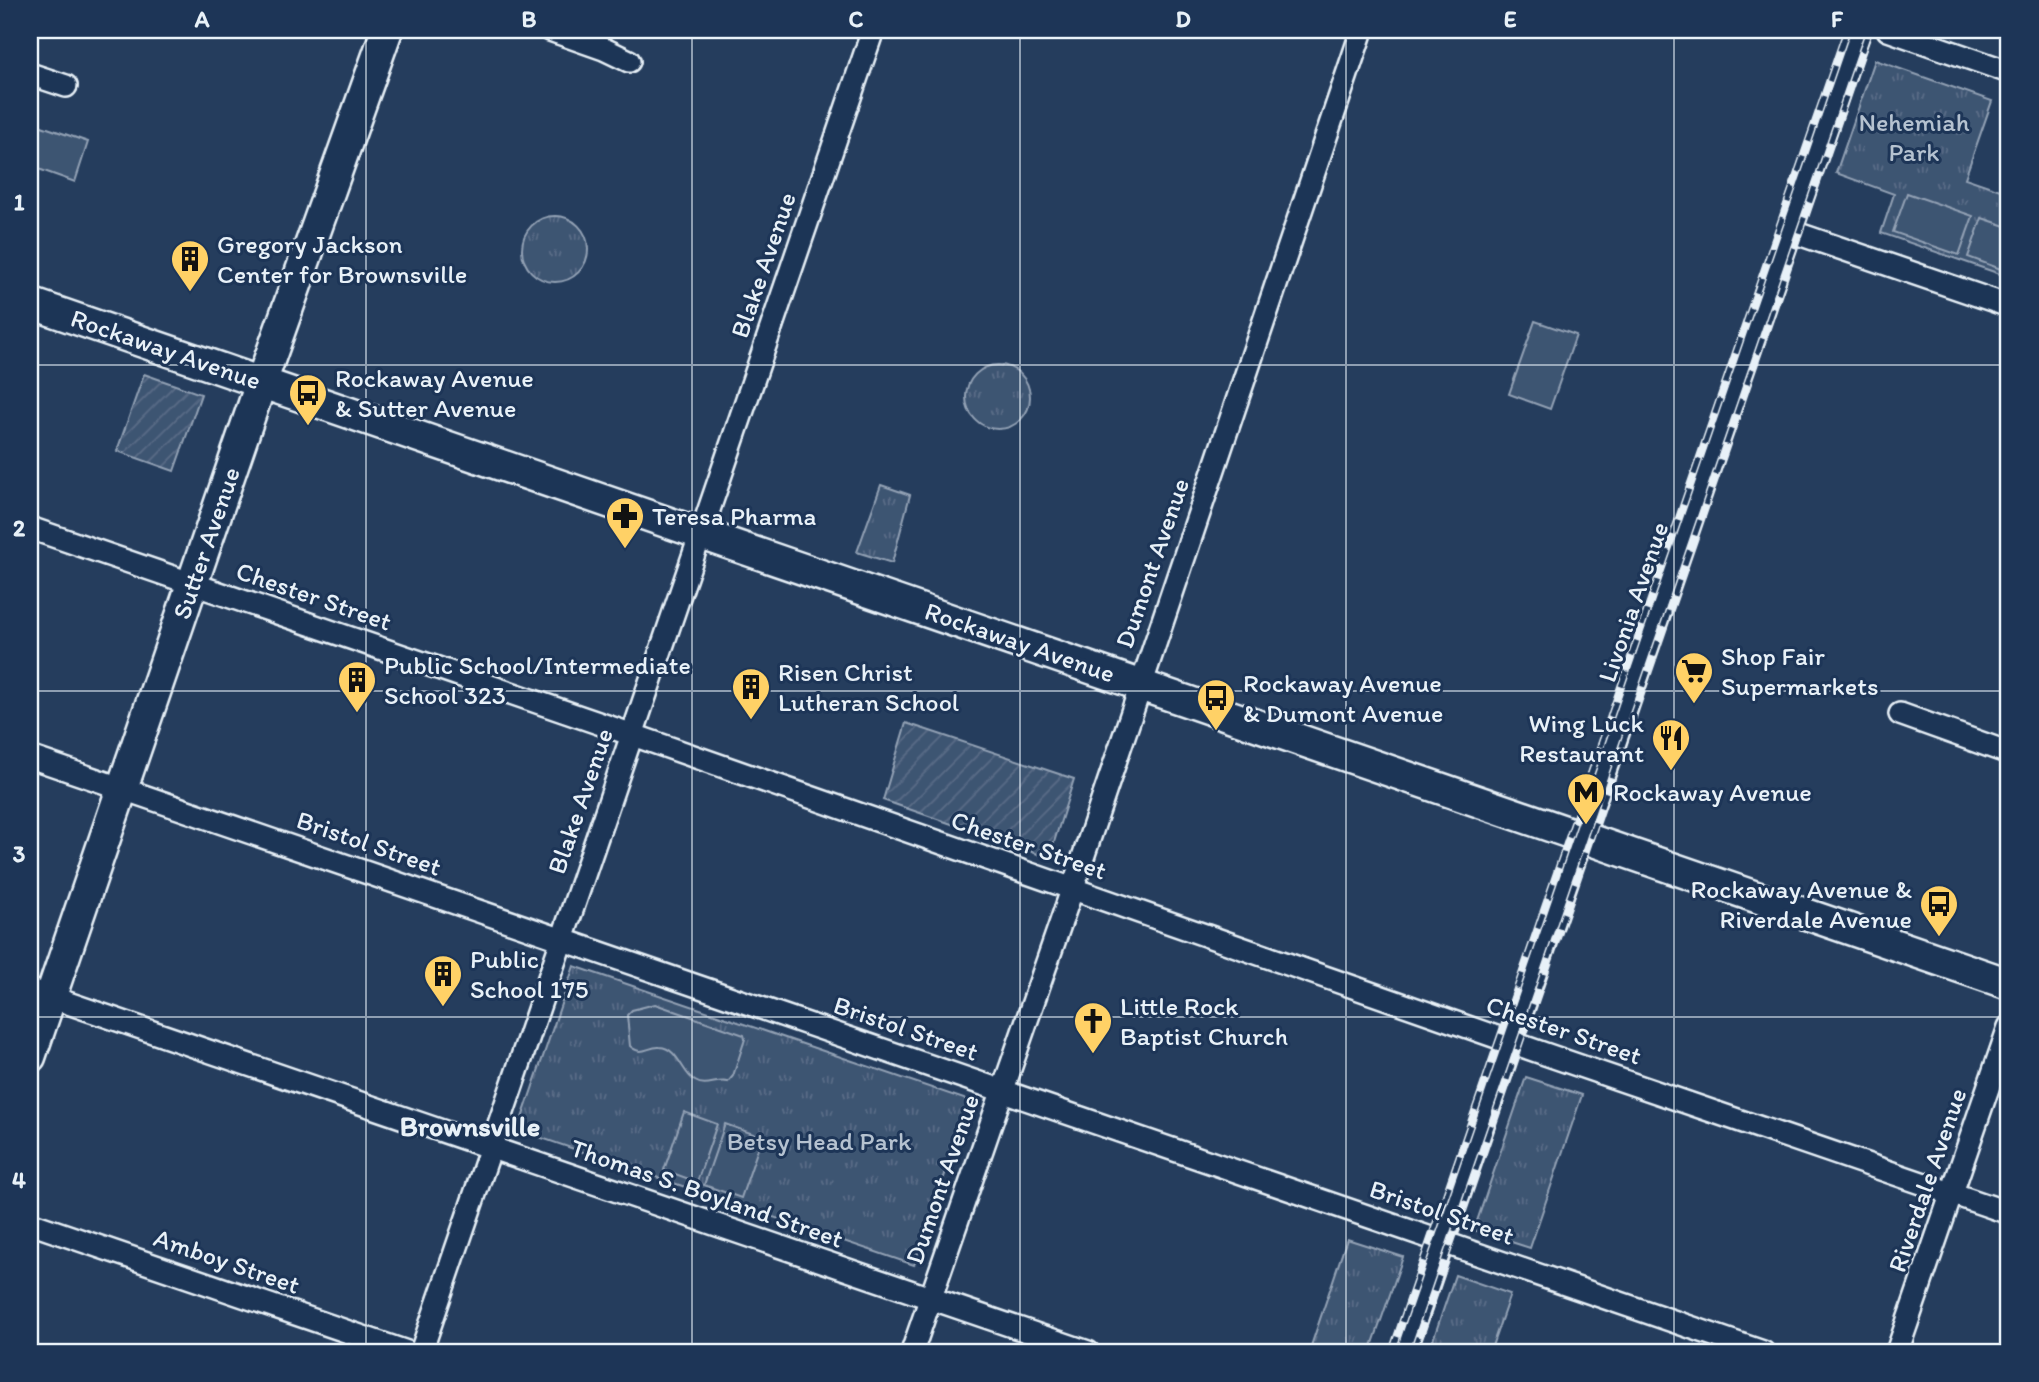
<svg xmlns="http://www.w3.org/2000/svg" width="2039" height="1382" font-family="Itim,sans-serif">
	<style>
		.grass { fill: url(#grass-tufts); stroke: #93a2b5; stroke-width: 2 }
		.garden { fill: url(#garden-furrows); stroke: #93a2b5; stroke-width: 2 }
		.pitch { fill: #3e5472; stroke: #93a2b5; stroke-width: 2 }
		.lines { fill: none; stroke-linecap: round; stroke-linejoin: round }
		.street-casing { stroke: #e8f1f8; stroke-width: 26 }
		.secondary-casing { stroke: #e8f1f8; stroke-width: 35 }
		.street { stroke: #1d3557; stroke-width: 21 }
		.secondary { stroke: #1d3557; stroke-width: 30 }
		.rail-casing { stroke: #e8f1f8; stroke-width: 8 }
		.rail { stroke: #1d3557; stroke-width: 5; stroke-dasharray: 16; stroke-linecap: butt }
		.grid { fill: none; stroke: #e8f1f8; stroke-width: 2; stroke-opacity: 0.55 }
		.labels { text-anchor: middle; dominant-baseline: central; stroke-width: 6; stroke-linejoin: round; paint-order: stroke }
		.park-label { font-size: 26px; fill: #b5c2d0; stroke: #1d3557 }
		.poi-label { font-size: 26px; fill: #e8f1f8; stroke: #1d3557; text-anchor: start }
		.street-label { font-size: 26px; fill: #e8f1f8; stroke: #1d3557 }
		.neighbourhood-label { font-size: 28px; font-weight: bold; fill: #e8f1f8; stroke: #1d3557 }
		.neatline { fill: none; stroke: #e8f1f8; stroke-width: 2.5 }
		.grid-label { font-size: 23px; text-anchor: middle; font-weight: bold; fill: #e8f1f8 }
	</style>
	<defs>
		<pattern id="grass-tufts" width="24" height="20" patternUnits="userSpaceOnUse" patternTransform="scale(1.75)"><rect width="24" height="20" fill="#3e5472"/><path d="M3 7l-1-3M5 7V3M7 7l1-3M15 17l-1-3M17 17v-4M19 17l1-3" fill="none" stroke="#5a6d87"/></pattern>
		<pattern id="garden-furrows" width="10" height="10" patternUnits="userSpaceOnUse" patternTransform="scale(1.75)"><rect width="10" height="10" fill="#3e5472"/><path d="M-1 1l2-2M0 10L10 0M9 11l2-2" fill="none" stroke="#5a6d87"/></pattern>
	</defs>
	<rect width="100%" height="100%" fill="#253d5d"/>
	<filter id="ink" filterUnits="userSpaceOnUse"><feTurbulence type="fractalNoise" baseFrequency=".0143" numOctaves="2"/><feDisplacementMap in="SourceGraphic" scale="14" xChannelSelector="R" yChannelSelector="G"/><feConvolveMatrix kernelMatrix="1 2 1 2 8 2 1 2 1" color-interpolation-filters="sRGB"/></filter>
	<g filter="url(#ink)">
		<g class="grass">
			<polygon points="1875,60 1992,101 1965,178 2009,193 2009,277 1881,233 1894,194 1836,173"/>
			<circle cx="555" cy="249" r="33"/>
			<circle cx="998" cy="397" r="32"/>
			<polygon points="881,485 910,495 892,563 857,552"/>
			<polygon points="574,966 970,1101 914,1265 518,1130"/>
			<polygon points="1526,1077 1582,1095 1530,1248 1474,1230"/>
			<polygon points="1347,1239 1403,1257 1370,1352 1309,1352"/>
			<polygon points="1455,1275 1510,1294 1490,1352 1429,1352"/>
		</g>
		<g class="garden">
			<polygon points="144,374 201,394 174,471 117,451"/>
			<polygon points="906,723 1074,779 1049,858 883,800"/>
		</g>
		<g class="pitch">
			<polygon points="30,122 88,142 75,182 30,166"/>
			<polygon points="1907,193 1973,216 1959,255 1893,232"/>
			<polygon points="1982,218 2009,227 2009,272 1968,257"/>
			<polygon points="1535,321 1576,335 1550,409 1509,394"/>
			<path d="M655 1004 744 1035 745 1039 733 1076 728 1082C717 1079 706 1088 695 1081 682 1073 678 1048 660 1047 648 1046 642 1057 630 1046L627 1015 632 1010Z"/>
			<polygon points="684,1112 717,1124 697,1182 664,1170"/>
			<polygon points="725,1124 762,1137 741,1198 704,1185"/>
		</g>
		<g class="lines">
			<defs>
				<g id="street">
					<polyline points="550,30 604,49 629,61"/>
					<polyline points="1888,30 2009,72"/>
					<polyline points="30,74 66,86"/>
					<polyline points="1790,231 2009,306"/>
					<polyline points="30,528 633,735 1545,1054 2009,1213"/>
					<polyline points="1900,714 2009,753"/>
					<polyline points="30,757 1763,1352"/>
					<polyline points="30,990 1088,1352"/>
					<polyline points="30,1223 407,1352"/>
					<polyline points="421,1352 873,30"/>
					<polyline points="912,1352 1072,890 1362,30"/>
					<polyline points="1405,1352 1860,30"/>
					<polyline points="1897,1352 2009,1027"/>
				</g>
				<g id="secondary">
					<polyline points="30,303 2009,984"/>
					<polyline points="30,1057 261,383 387,30"/>
				</g>
			</defs>
			<use href="#street" class="street-casing"/>
			<use href="#secondary" class="secondary-casing"/>
			<use href="#street" class="street"/>
			<use href="#secondary" class="secondary"/>
			<defs>
				<g id="rail">
					<polyline points="1392,1352 1847,30"/>
					<polyline points="1413,1352 1869,30"/>
				</g>
			</defs>
			<use href="#rail" class="rail-casing"/>
			<use href="#rail" class="rail"/>
		</g>
	</g>
	<path class="grid" d="M366 30V1352M692 30V1352M1020 30V1352M1346 30V1352M1674 30V1352M30 365H2009M30 691H2009M30 1017H2009"/>
	<defs>
		<symbol id="building-pin" viewBox="-11 -11 22 30"><path d="M0 17L-7.5 6A9.5 9.5 0 1 1 7.5 6Z" fill="#ffd166" stroke="#1d3557"/><path d="M-4-6H4V6H1V3H-1V6H-4ZM-2.5-4.3h1.7v1.8h-1.7ZM.8-4.3h1.7v1.8H.8ZM-2.5-1h1.7V.8h-1.7ZM.8-1h1.7V.8H.8Z" fill="#111"/></symbol>
		<symbol id="bus-pin" viewBox="-11 -11 22 30"><path d="M0 17L-7.5 6A9.5 9.5 0 1 1 7.5 6Z" fill="#ffd166" stroke="#1d3557"/><path d="M-5-6H5V4H4V6H2V4H-2V6H-4V4H-5ZM-3.5-4V0h7V-4ZM-3.5 1.2v1.5H-2V1.2ZM2 1.2v1.5H3.5V1.2Z" fill="#111"/></symbol>
		<symbol id="pharmacy-pin" viewBox="-11 -11 22 30"><path d="M0 17L-7.5 6A9.5 9.5 0 1 1 7.5 6Z" fill="#ffd166" stroke="#1d3557"/><path d="M-2-6h4v4h4v4h-4v4h-4v-4h-4v-4h4Z" fill="#111"/></symbol>
		<symbol id="supermarket-pin" viewBox="-11 -11 22 30"><path d="M0 17L-7.5 6A9.5 9.5 0 1 1 7.5 6Z" fill="#ffd166" stroke="#1d3557"/><path d="M-6-5.5h2.5l.6 2H6L4.5 2H-2.5L-4.4-4H-6ZM-1.5 3.2a1.3 1.3 0 1 0 .1 0ZM3 3.2a1.3 1.3 0 1 0 .1 0Z" fill="#111"/></symbol>
		<symbol id="restaurant-pin" viewBox="-11 -11 22 30"><path d="M0 17L-7.5 6A9.5 9.5 0 1 1 7.5 6Z" fill="#ffd166" stroke="#1d3557"/><path d="M-5-6h1v4h1v-4h1v4h1v-4h1v5L-1.5 .5V6h-2V.5L-5-1ZM5-6V6H3V1.5H1.5Q1.5-4 5-6Z" fill="#111"/></symbol>
		<symbol id="metro-pin" viewBox="-11 -11 22 30"><path d="M0 17L-7.5 6A9.5 9.5 0 1 1 7.5 6Z" fill="#ffd166" stroke="#1d3557"/><path d="M-5.5 5V-5H-3L0 0L3-5H5.5V5H3V-.5L0 4L-3-.5V5Z" fill="#111"/></symbol>
		<symbol id="church-pin" viewBox="-11 -11 22 30"><path d="M0 17L-7.5 6A9.5 9.5 0 1 1 7.5 6Z" fill="#ffd166" stroke="#1d3557"/><path d="M-1.2-6h2.4v3.5h3.3v2.4h-3.3V6h-2.4V-.1h-3.3v-2.4h3.3Z" fill="#111"/></symbol>
	</defs>
	<g fill-rule="evenodd">
		<use href="#building-pin" x="168" y="237" width="44" height="60"/>
		<use href="#bus-pin" x="286" y="371" width="44" height="60"/>
		<use href="#pharmacy-pin" x="603" y="494" width="44" height="60"/>
		<use href="#supermarket-pin" x="1672" y="649" width="44" height="60"/>
		<use href="#building-pin" x="335" y="658" width="44" height="60"/>
		<use href="#building-pin" x="729" y="665" width="44" height="60"/>
		<use href="#bus-pin" x="1194" y="676" width="44" height="60"/>
		<use href="#restaurant-pin" x="1649" y="716" width="44" height="60"/>
		<use href="#metro-pin" x="1564" y="770" width="44" height="60"/>
		<use href="#bus-pin" x="1917" y="882" width="44" height="60"/>
		<use href="#building-pin" x="421" y="952" width="44" height="60"/>
		<use href="#church-pin" x="1071" y="999" width="44" height="60"/>
	</g>
	<g class="labels">
		<g class="park-label">
			<text x="1914" y="122">Nehemiah<tspan x="1914" dy="30">Park</tspan></text>
			<text x="819" y="1141">Betsy Head Park</text>
		</g>
		<g class="poi-label">
			<text x="217" y="244">Gregory Jackson<tspan x="217" dy="30">Center for Brownsville</tspan></text>
			<text x="335" y="378">Rockaway Avenue<tspan x="335" dy="30">&amp; Sutter Avenue</tspan></text>
			<text x="652" y="516">Teresa Pharma</text>
			<text x="1721" y="656">Shop Fair<tspan x="1721" dy="30">Supermarkets</tspan></text>
			<text x="384" y="665">Public School/Intermediate<tspan x="384" dy="30">School 323</tspan></text>
			<text x="778" y="672">Risen Christ<tspan x="778" dy="30">Lutheran School</tspan></text>
			<text x="1243" y="683">Rockaway Avenue<tspan x="1243" dy="30">&amp; Dumont Avenue</tspan></text>
			<text x="1644" y="723" text-anchor="end">Wing Luck<tspan x="1644" dy="30">Restaurant</tspan></text>
			<text x="1613" y="792">Rockaway Avenue</text>
			<text x="1912" y="889" text-anchor="end">Rockaway Avenue &amp;<tspan x="1912" dy="30">Riverdale Avenue</tspan></text>
			<text x="470" y="959">Public<tspan x="470" dy="30">School 175</tspan></text>
			<text x="1120" y="1006">Little Rock<tspan x="1120" dy="30">Baptist Church</tspan></text>
		</g>
		<g class="street-label">
			<text transform="translate(763 265) rotate(-71)">Blake Avenue</text>
			<text transform="translate(166 349) rotate(19)">Rockaway Avenue</text>
			<text transform="translate(206 543) rotate(-71)">Sutter Avenue</text>
			<text transform="translate(1152 563) rotate(-71)">Dumont Avenue</text>
			<text transform="translate(314 596) rotate(19)">Chester Street</text>
			<text transform="translate(1633 602) rotate(-71)">Livonia Avenue</text>
			<text transform="translate(1020 642) rotate(19)">Rockaway Avenue</text>
			<text transform="translate(580 801) rotate(-71)">Blake Avenue</text>
			<text transform="translate(369 843) rotate(19)">Bristol Street</text>
			<text transform="translate(1029 845) rotate(19)">Chester Street</text>
			<text transform="translate(906 1028) rotate(19)">Bristol Street</text>
			<text transform="translate(1564 1030) rotate(19)">Chester Street</text>
			<text transform="translate(942 1179) rotate(-71)">Dumont Avenue</text>
			<text transform="translate(1927 1180) rotate(-71)">Riverdale Avenue</text>
			<text transform="translate(707 1193) rotate(19)">Thomas S. Boyland Street</text>
			<text transform="translate(1442 1212) rotate(19)">Bristol Street</text>
			<text transform="translate(227 1261) rotate(19)">Amboy Street</text>
		</g>
		<g class="neighbourhood-label">
			<text x="470" y="1126">Brownsville</text>
		</g>
	</g>
	<rect width="2039" height="1382" fill="none" stroke="#1d3557" stroke-width="77"/>
	<rect x="38" y="38" width="1962" height="1306" class="neatline"/>
	<g class="grid-label">
		<text x="202" y="27">A</text>
		<text x="529" y="27">B</text>
		<text x="856" y="27">C</text>
		<text x="1183" y="27">D</text>
		<text x="1510" y="27">E</text>
		<text x="1837" y="27">F</text>
		<text x="19" y="210">1</text>
		<text x="19" y="536">2</text>
		<text x="19" y="862">3</text>
		<text x="19" y="1188">4</text>
	</g>
</svg>
